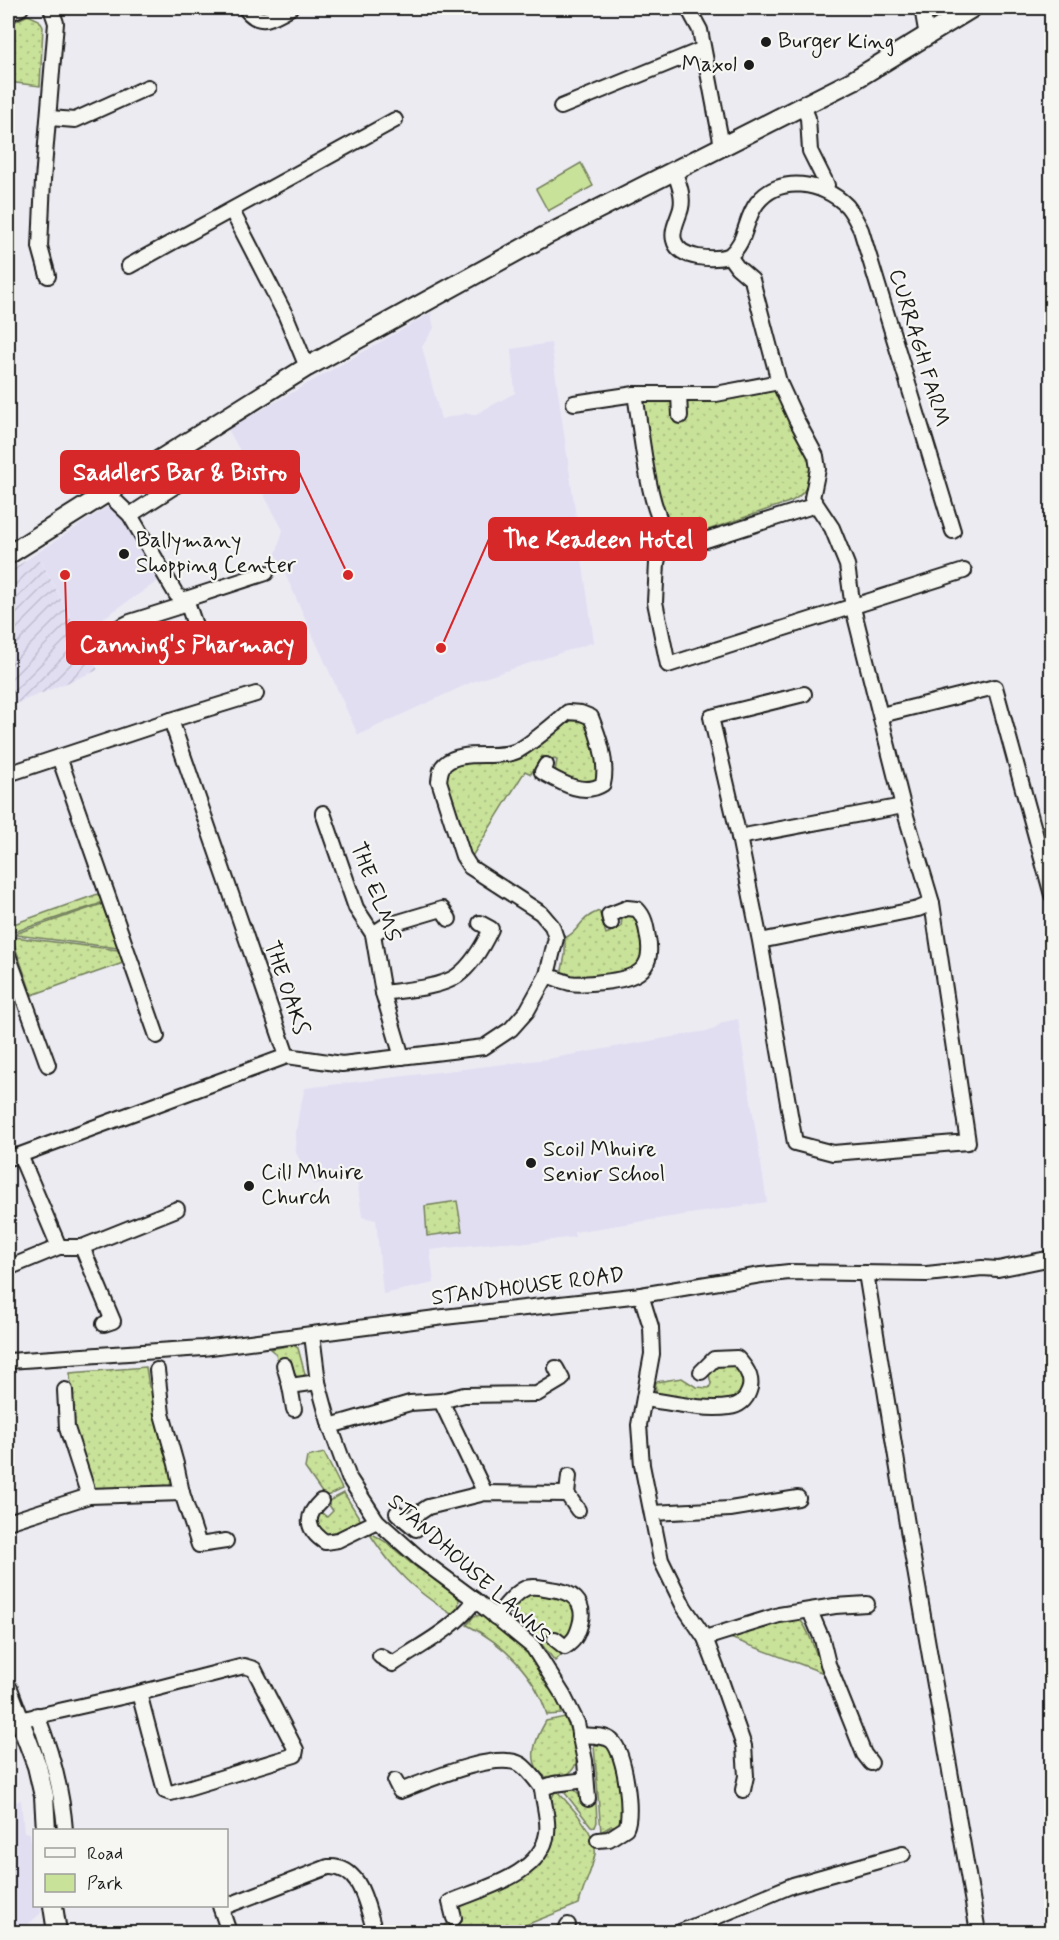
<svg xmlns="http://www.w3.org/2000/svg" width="1059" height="1940" font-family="Mynerve,sans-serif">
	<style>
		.built { fill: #e1def2 }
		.industrial { fill: url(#industrial-furrows) }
		.green { fill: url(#green-dots); stroke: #727f5a; stroke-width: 1.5 }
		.pitch { fill: #c9e299; stroke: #727f5a; stroke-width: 1.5 }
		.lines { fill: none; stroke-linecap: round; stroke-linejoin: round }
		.street-casing { stroke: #1c1c1c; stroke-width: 18 }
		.secondary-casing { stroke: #1c1c1c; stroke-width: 22 }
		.street { stroke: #f6f6f2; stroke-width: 14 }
		.secondary { stroke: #f6f6f2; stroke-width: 18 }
		.poi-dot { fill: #1c1c1c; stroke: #f6f6f2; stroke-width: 2 }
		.labels { text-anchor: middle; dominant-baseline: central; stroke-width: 4.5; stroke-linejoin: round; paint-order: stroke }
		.poi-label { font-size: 22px; fill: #1c1c1c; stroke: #f6f6f2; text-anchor: start }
		.street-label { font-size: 22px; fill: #1c1c1c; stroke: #f6f6f2 }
		.leader { fill: none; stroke: #d62828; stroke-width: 2 }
		.callout-dot { fill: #d62828; stroke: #f6f6f2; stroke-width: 2 }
		.callout { fill: #d62828; stroke: #d62828; stroke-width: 2 }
		.callout-label { font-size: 24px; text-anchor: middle; font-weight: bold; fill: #fff }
	</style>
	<defs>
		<pattern id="industrial-furrows" width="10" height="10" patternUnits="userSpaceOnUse" patternTransform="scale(1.5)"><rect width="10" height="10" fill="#e1def2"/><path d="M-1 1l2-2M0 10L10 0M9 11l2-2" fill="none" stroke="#c0becf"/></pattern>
		<pattern id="green-dots" width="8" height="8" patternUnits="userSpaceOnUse" patternTransform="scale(1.5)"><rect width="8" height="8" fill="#c9e299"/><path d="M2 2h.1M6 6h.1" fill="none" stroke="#acc183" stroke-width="1.8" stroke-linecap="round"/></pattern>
	</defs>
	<rect width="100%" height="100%" fill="#ecebf2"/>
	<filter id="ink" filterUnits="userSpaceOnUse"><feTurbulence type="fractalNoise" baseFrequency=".0167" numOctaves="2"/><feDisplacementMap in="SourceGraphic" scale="12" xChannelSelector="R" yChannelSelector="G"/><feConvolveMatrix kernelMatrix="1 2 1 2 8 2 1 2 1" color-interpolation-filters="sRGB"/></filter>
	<g filter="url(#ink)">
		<g class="built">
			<polygon points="431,313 434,328 422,347 441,419 468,413 474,415 515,393 511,349 551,343 594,642 472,682 358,735 276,554 283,530 228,429"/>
			<polygon points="110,505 122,507 161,579 80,634 37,553"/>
			<polygon points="738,1019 767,1202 574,1232 575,1237 528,1243 501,1242 430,1250 434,1283 383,1294 376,1220 362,1217 356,1173 340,1174 336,1181 313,1184 296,1153 295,1138 299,1112 305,1088 547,1059 712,1030 723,1022"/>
			<polygon points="21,1800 24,1832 30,1833 31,1841 34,1847 34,1906 41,1906 41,1911 40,1914 19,1932 8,1932 8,1805"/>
		</g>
		<polygon class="industrial" points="37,553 98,670 8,707 8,572"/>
		<g class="green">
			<polygon points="28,15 39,20 43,27 40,86 8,82 8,25"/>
			<path d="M771 390H776L810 458C815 476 808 492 792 501L702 532 686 533 679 531 674 528 664 516 651 463 643 405 647 399H671L673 402 686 404 690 399Z"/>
			<path d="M570 719H578L588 725C593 742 597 762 598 780L578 786 555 772 557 760 542 756 531 774 525 771 471 858 446 785V777L452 767C472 759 488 765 508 761 532 756 550 733 570 719Z"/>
			<polygon points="98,894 102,903 17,931 9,932 8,926"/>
			<polygon points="102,904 118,948 16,935 17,933"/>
			<path d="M599 911 606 934 621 927 622 917 627 915 636 918 643 951 637 967 629 971 588 980 561 975 565 955V938C580 931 578 919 599 911Z"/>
			<polygon points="14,937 118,950 123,963 32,995 12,938"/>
			<polygon points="457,1201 462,1231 427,1236 425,1206"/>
			<polygon points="293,1345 298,1348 305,1374 301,1378 296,1377 291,1361 278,1362 276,1354 270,1349"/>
			<path d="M731 1364C751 1376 746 1387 733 1404L660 1397C655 1393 655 1389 656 1382L682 1378 696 1387 709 1388 711 1384 708 1369 715 1365Z"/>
			<polygon points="146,1367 149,1387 154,1392 161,1438 172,1471 170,1486 163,1489 96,1491 92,1487 73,1426 70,1373"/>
			<polygon points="324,1453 342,1489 325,1497 305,1468 307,1457"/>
			<polygon points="344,1493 360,1519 356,1527 325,1538 318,1523 315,1524 317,1512 322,1513 327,1517 333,1511 327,1502"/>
			<path d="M369 1533C386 1539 398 1553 412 1564 428 1576 446 1584 459 1599L458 1612 454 1616C413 1589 396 1574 369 1533Z"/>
			<path d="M535 1593C564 1596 573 1596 576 1627L566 1638 557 1634 550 1641 562 1654 555 1661 532 1632 509 1611 521 1598Z"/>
			<path d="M483 1615C496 1625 509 1634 521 1645 534 1657 563 1697 561 1714L547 1715C536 1676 503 1643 467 1625L474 1616Z"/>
			<path d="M791 1618 802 1622C813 1637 815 1656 824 1673L730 1638Z"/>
			<path d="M565 1717C573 1739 590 1770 558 1778L556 1775 546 1777C524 1763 536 1738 546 1721Z"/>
			<path d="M594 1745C605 1745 609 1746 614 1756L624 1816 619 1826H611L601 1832Z"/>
			<path d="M567 1787C577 1790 580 1793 582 1803H596L597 1822 595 1827 591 1826 561 1788Z"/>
			<path d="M556 1790C569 1804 598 1834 595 1854 592 1871 583 1887 579 1904L508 1932H438L448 1923 461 1917 459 1910C472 1890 523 1888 542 1861 557 1841 542 1811 556 1790Z"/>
		</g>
		<polygon class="pitch" points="581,163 593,186 548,211 536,189"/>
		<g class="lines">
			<defs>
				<g id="street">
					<path d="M245 8C260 28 272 17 290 8"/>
					<polyline points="688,8 700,30 722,146"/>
					<polyline points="922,8 927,36"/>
					<polyline points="8,14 21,8"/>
					<polyline points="803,106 808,118 810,151 827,185 825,190"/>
					<polyline points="561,107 703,49"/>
					<polyline points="50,118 75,120 148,87"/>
					<path d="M674 170C678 182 684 195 681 208 679 217 671 230 674 240 679 260 714 260 729 256L737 267 752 280 779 382 796 419 816 456 818 469 812 498 832 528 847 565 853 608 903 806 932 903"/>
					<polyline points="232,211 286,316 307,367"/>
					<path d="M729 256C747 242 744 220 757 203 779 174 824 182 847 206 853 213 857 222 861 230L953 531"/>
					<polyline points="129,266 395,120"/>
					<polyline points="48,276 40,247 43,180 55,35 56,23 51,8"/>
					<polyline points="679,394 680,416"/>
					<polyline points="574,403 635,394"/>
					<polyline points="107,493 130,515 176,594 188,605 198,634"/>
					<polyline points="816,505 693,544 663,537 657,563 655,602 668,665 964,571"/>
					<polyline points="130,515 200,470"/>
					<path d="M663 537 664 528C647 500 641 429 635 394H716L779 382"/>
					<polyline points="183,600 266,573"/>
					<polyline points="118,628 130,622 187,604"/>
					<polyline points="881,715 995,687 1052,895"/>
					<polyline points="59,757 157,1036"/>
					<polyline points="8,774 171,720 256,694"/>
					<polyline points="323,813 356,908 373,934 383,993 402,1057"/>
					<polyline points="739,837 711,717 804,694"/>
					<polyline points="373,934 385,926 442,909 449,919"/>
					<polyline points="760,941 795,1143 833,1153 968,1142 932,903 918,909 760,941 739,837 903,806"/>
					<polyline points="8,955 48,1065"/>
					<path d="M547 975C555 978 562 981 570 983 580 985 592 983 603 982 632 979 655 973 648 938 646 926 645 917 637 909L627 908 609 915 611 923"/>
					<path d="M383 993C404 990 440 988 457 976 472 965 483 946 491 929L480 923"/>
					<path d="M287 1056 342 1064 484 1047 511 1029 527 1011 547 975 556 938 552 926 541 913 470 867 463 856 439 781C440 775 440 768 445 764 461 748 499 761 519 750 536 740 553 725 568 712L581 713 591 717C599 737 608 763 603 784 583 797 560 782 542 772L546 765"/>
					<polyline points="8,1158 20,1155 287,1056 171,720"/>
					<polyline points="59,1247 82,1247 177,1209"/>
					<polyline points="82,1247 113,1321 104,1324"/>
					<polyline points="8,1268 59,1247 20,1155"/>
					<polyline points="866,1273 907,1524 978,1932"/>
					<polyline points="641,1295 651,1327 652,1354 639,1425 642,1465 661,1560 684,1607 705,1638 718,1672 744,1746 746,1776 743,1790"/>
					<polyline points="312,1335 318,1382 330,1426 349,1478 377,1521 420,1559 475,1600 533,1647 563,1695 577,1723 585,1761 588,1799"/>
					<polyline points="8,1361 203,1348 444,1317 641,1295 761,1275 789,1272 927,1274 982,1268 998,1269 1052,1258"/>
					<polyline points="284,1365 290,1386"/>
					<polyline points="65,1390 67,1428 89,1496"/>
					<path d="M644 1399C669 1402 704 1411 729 1407 739 1406 746 1400 749 1391 754 1378 746 1367 737 1358L714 1359 701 1372"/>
					<polyline points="441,1401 485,1493"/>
					<polyline points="294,1409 290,1386 318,1382"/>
					<polyline points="330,1426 410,1403 441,1401 464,1395 537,1394 562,1379 556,1368"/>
					<polyline points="182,1493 199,1545 226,1541"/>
					<polyline points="567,1494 569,1476"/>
					<path d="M321 1501C304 1517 307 1530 325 1542L338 1540 377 1521"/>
					<polyline points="397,1513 416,1529"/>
					<polyline points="652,1513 730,1509 798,1498"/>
					<polyline points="407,1521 428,1507 485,1493 567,1494 578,1510"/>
					<polyline points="8,1522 89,1496 182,1493 176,1464 162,1414 157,1370"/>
					<polyline points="810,1611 822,1639 828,1664 864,1754 871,1763"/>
					<path d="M495 1617C504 1608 514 1593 526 1588 533 1585 543 1588 550 1589 571 1591 587 1601 580 1625 577 1636 574 1641 565 1647L555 1639"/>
					<polyline points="705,1638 779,1615 835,1606 867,1604"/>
					<path d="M380 1656 393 1664C422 1644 454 1630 475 1600"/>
					<path d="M37 1715C52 1753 62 1790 65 1830"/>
					<polyline points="19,1720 139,1693 244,1666 254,1669 296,1750 295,1755 171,1793 165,1791 139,1693"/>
					<path d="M579 1735C589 1736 604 1734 612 1741 625 1753 633 1813 626 1828L609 1839 598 1840"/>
					<path d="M395 1781 400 1791C427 1781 494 1751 520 1764 528 1769 536 1780 542 1788"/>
					<polyline points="220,1906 229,1932"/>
					<path d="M221 1908 328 1867C362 1865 366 1906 375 1932"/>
					<path d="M454 1918 450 1902C483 1888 541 1875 547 1833 549 1819 543 1802 542 1788L554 1784 586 1780"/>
					<polyline points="565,1932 568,1925"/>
					<polyline points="680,1932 793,1885 903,1854"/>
				</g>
				<g id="secondary">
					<polyline points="8,555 307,367 545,236 854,80 972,8"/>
					<polyline points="8,1689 37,1766 44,1796 46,1830"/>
					<polyline points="53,1906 57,1932"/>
				</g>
			</defs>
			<use href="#street" class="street-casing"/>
			<use href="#secondary" class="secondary-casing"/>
			<use href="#street" class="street"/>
			<use href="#secondary" class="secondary"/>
		</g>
	</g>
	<g class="poi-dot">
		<circle cx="766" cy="42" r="6"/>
		<circle cx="749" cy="65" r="6"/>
		<circle cx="124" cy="554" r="6"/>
		<circle cx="531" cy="1163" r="6"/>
		<circle cx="249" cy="1186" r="6"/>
	</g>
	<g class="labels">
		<g class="poi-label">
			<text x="778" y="42">Burger King</text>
			<text x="737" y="65" text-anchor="end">Maxol</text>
			<text x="136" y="541">Ballymany<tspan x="136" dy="25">Shopping Center</tspan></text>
			<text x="543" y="1150">Scoil Mhuire<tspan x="543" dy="25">Senior School</tspan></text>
			<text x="261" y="1173">Cill Mhuire<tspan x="261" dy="25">Church</tspan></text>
		</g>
		<g class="street-label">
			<text transform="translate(919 348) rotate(73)">CURRAGH FARM</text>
			<text transform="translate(375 892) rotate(69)">THE ELMS</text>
			<text transform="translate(286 988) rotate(71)">THE OAKS</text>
			<text transform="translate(528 1287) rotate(-7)">STANDHOUSE ROAD</text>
			<text transform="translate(469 1569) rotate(42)">STANDHOUSE LAWNS</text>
		</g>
	</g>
	<path class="leader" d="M348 575L299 472M441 648L489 539M65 575L67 643"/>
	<g class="callout-dot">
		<circle cx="348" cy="575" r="6"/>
		<circle cx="441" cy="648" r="6"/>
		<circle cx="65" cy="575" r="6"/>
	</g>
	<g class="callout">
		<rect x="61" y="451" width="238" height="42" rx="6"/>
		<rect x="489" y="518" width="217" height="42" rx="6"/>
		<rect x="67" y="622" width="239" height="42" rx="6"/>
	</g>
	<g class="callout-label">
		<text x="180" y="480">Saddlers Bar &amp; Bistro</text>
		<text x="598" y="547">The Keadeen Hotel</text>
		<text x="187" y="652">Canning's Pharmacy</text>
	</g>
	<rect width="1059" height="1940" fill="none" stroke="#f6f6f2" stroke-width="30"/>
	<rect x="15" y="15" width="1029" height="1910" fill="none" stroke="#1c1c1c" stroke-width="2" filter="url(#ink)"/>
	<rect x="33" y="1829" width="195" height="78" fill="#f6f6f2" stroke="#9f9f9c" stroke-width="1.5"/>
	<rect x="45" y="1848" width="30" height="9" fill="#f6f6f2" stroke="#9f9f9c" stroke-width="1.5"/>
	<text x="87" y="1859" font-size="18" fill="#1c1c1c">Road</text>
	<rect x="45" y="1874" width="30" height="18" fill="#c9e299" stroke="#9f9f9c" stroke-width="1.5"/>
	<text x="87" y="1889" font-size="18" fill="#1c1c1c">Park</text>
</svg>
